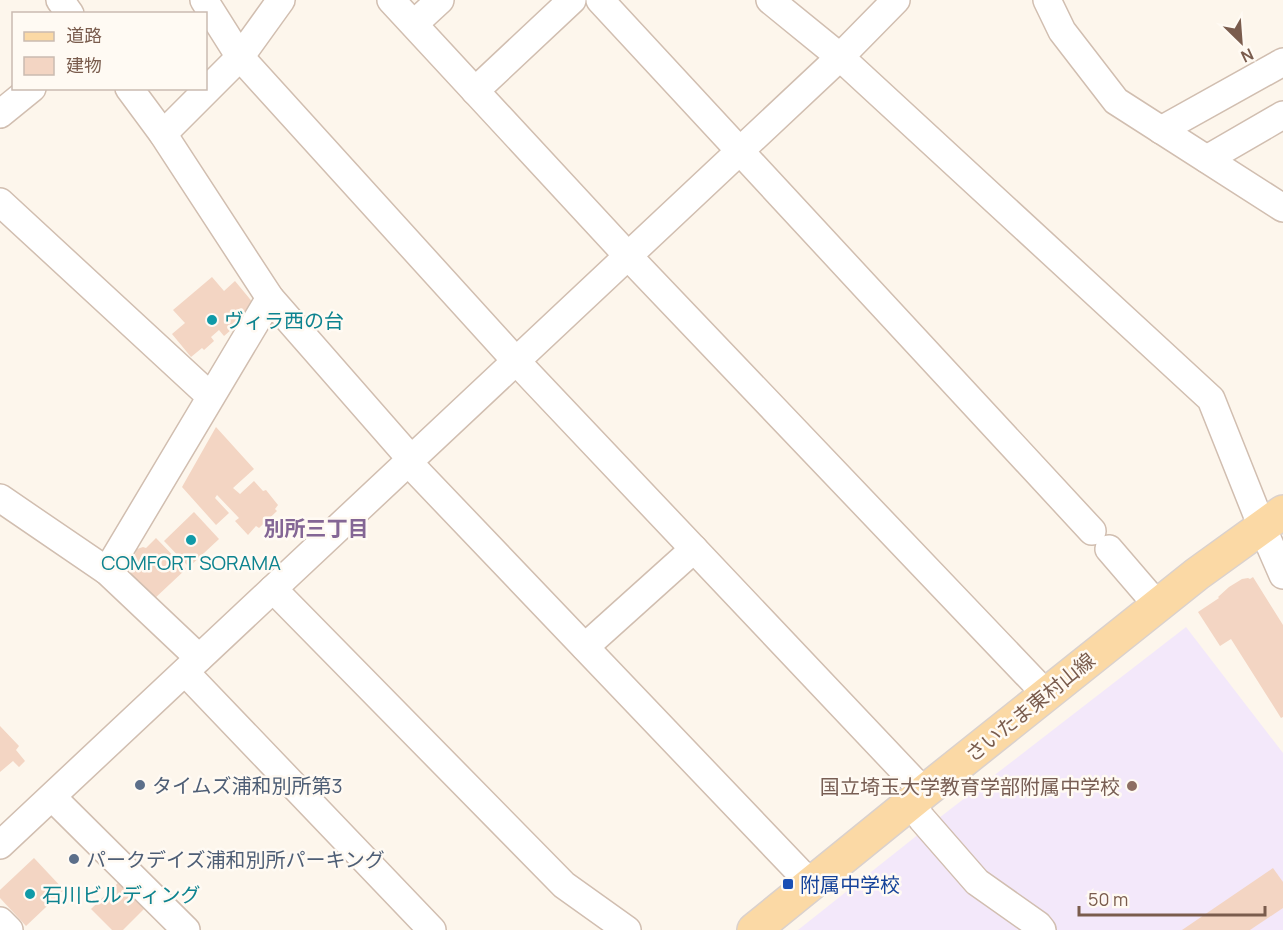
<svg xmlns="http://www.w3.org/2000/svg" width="1283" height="930" font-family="Manrope,'Noto Sans JP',sans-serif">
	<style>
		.education { fill: #f3e8fa }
		.building { fill: #f3d5c3 }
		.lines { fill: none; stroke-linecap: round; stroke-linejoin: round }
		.minor-casing { stroke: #d1beb0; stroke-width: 30 }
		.major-casing { stroke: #dad1cd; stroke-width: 36 }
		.minor { stroke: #fff; stroke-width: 27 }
		.major { stroke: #fbd9a5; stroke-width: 33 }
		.culture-dot { fill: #0f9aa8; stroke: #fffaf3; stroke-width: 2 }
		.service-dot { fill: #5c6f8a; stroke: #fffaf3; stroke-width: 2 }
		.education-dot { fill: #8d6e63; stroke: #fffaf3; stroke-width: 2 }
		.transit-dot { fill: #1a4fb4; stroke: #fffaf3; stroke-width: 2 }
		.labels { text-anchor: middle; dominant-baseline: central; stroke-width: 5; stroke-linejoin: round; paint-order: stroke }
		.culture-label { font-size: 20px; fill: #0d838f; stroke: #fffaf3; text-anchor: start }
		.street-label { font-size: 20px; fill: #7a5c4d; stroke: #fffaf3 }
		.service-label { font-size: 20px; fill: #4e5e75; stroke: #fffaf3; text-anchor: start }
		.education-label { font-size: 20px; fill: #785e54; stroke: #fffaf3; text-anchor: end }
		.transit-label { font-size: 20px; fill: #164399; stroke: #fffaf3; text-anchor: start }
		.neighbourhood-label { font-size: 21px; font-weight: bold; fill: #846695; stroke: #fffaf3 }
	</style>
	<rect width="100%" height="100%" fill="#fdf6ec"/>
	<polygon class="education" points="1186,627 1283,753 1283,930 798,930 939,818"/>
	<g class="building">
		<polygon points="212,277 224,291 235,281 254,304 243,313 246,317 224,336 219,330 211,337 214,341 204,350 202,348 191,357 172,334 185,323 173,310"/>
		<polygon points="216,427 254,469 233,488 240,494 254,481 263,491 266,490 278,505 275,509 277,511 259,528 256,526 248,535 235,521 239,518 217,495 215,498 229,513 216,525 182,487"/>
		<polygon points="194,512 219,539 189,567 164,541"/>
		<polygon points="156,538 186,569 154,599 125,568 135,557 135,554 137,549 143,547 146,548"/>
		<polygon points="1253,577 1283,625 1283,717 1281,718 1231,639 1220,646 1198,612 1219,598 1218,597 1229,587 1242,579 1248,578 1250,579"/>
		<polygon points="0,726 19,746 16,750 25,761 19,767 13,761 0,772"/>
		<polygon points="34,858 64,890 26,926 0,898 0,890"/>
		<polygon points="1273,868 1283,882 1283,908 1250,930 1182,930"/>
		<polygon points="121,880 147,906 123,930 112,930 91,909"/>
	</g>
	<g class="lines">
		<defs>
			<g id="minor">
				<polyline points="60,0 70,14"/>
				<polyline points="204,0 240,57 516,361 924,792"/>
				<polyline points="391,0 628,256 1046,694"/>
				<polyline points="600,0 1092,531"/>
				<polyline points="770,0 840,57 1211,399 1262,527 1283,575"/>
				<polyline points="1047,0 1062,31 1116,101 1283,208"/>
				<polyline points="414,24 440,0"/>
				<polyline points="129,88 163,134 270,298 411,459"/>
				<polyline points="475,91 572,0"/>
				<polyline points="0,114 32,88"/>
				<polyline points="1161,130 1283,62"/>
				<polyline points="163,134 240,57 281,0"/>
				<polyline points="1207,159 1283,115"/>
				<polyline points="0,202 210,396"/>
				<polyline points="408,462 811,884"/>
				<polyline points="0,498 107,571 199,658"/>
				<polyline points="1109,549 1158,606"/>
				<polyline points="107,571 270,298"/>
				<polyline points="273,589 564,885 627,930"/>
				<polyline points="585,647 694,549"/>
				<polyline points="185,672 432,930"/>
				<polyline points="52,797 186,930"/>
				<polyline points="910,803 922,819 977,882 1038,925 1042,930"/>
				<polyline points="0,845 840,57 896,0"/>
				<polyline points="0,921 9,930"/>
			</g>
			<polyline id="major" points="754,930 924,792 1197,574 1283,512"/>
		</defs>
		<use href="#minor" class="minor-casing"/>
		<use href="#major" class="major-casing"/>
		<use href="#minor" class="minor"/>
		<use href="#major" class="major"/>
	</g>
	<g class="culture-dot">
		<circle cx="212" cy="320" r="6"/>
		<circle cx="191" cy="540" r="6"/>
		<circle cx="30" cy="894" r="6"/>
	</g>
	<g class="service-dot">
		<circle cx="140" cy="785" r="6"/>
		<circle cx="74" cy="859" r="6"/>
	</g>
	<circle class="education-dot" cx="1132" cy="786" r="6"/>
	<rect class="transit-dot" x="782" y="878" width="12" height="12" rx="3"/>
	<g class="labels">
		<g class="culture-label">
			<text x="224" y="320">ヴィラ西の台</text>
			<text x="191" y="562" text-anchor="middle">COMFORT SORAMA</text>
			<text x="42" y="894">石川ビルディング</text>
		</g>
		<g class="street-label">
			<text transform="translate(1030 707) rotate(-39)">さいたま東村山線</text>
		</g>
		<g class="service-label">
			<text x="152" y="785">タイムズ浦和別所第3</text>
			<text x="86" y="859">パークデイズ浦和別所パーキング</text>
		</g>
		<g class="education-label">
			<text x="1120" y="786">国立埼玉大学教育学部附属中学校</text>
		</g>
		<g class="transit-label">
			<text x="800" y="884">附属中学校</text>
		</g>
		<g class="neighbourhood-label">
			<text x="316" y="528">別所三丁目</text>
		</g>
	</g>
	<rect x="12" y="12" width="195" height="78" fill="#fffaf3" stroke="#cabbb1" stroke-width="1.5"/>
	<rect x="24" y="32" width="30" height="9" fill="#fbd9a5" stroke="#cabbb1" stroke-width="1.5"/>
	<text x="66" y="42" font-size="18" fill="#7a5c4d">道路</text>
	<rect x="24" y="57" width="30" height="18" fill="#f3d5c3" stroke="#cabbb1" stroke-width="1.5"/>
	<text x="66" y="72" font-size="18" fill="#7a5c4d">建物</text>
	<g transform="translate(1241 42) rotate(155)" stroke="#fffaf3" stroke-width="4.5" paint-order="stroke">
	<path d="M0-4.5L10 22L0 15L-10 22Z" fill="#7a5c4d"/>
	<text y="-9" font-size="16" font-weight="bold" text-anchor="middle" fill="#7a5c4d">N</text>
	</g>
	<path d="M1079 906v9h186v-9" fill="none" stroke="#7a5c4d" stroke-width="3"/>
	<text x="1088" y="906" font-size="18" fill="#7a5c4d" stroke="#fffaf3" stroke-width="4.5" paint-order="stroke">50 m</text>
</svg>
